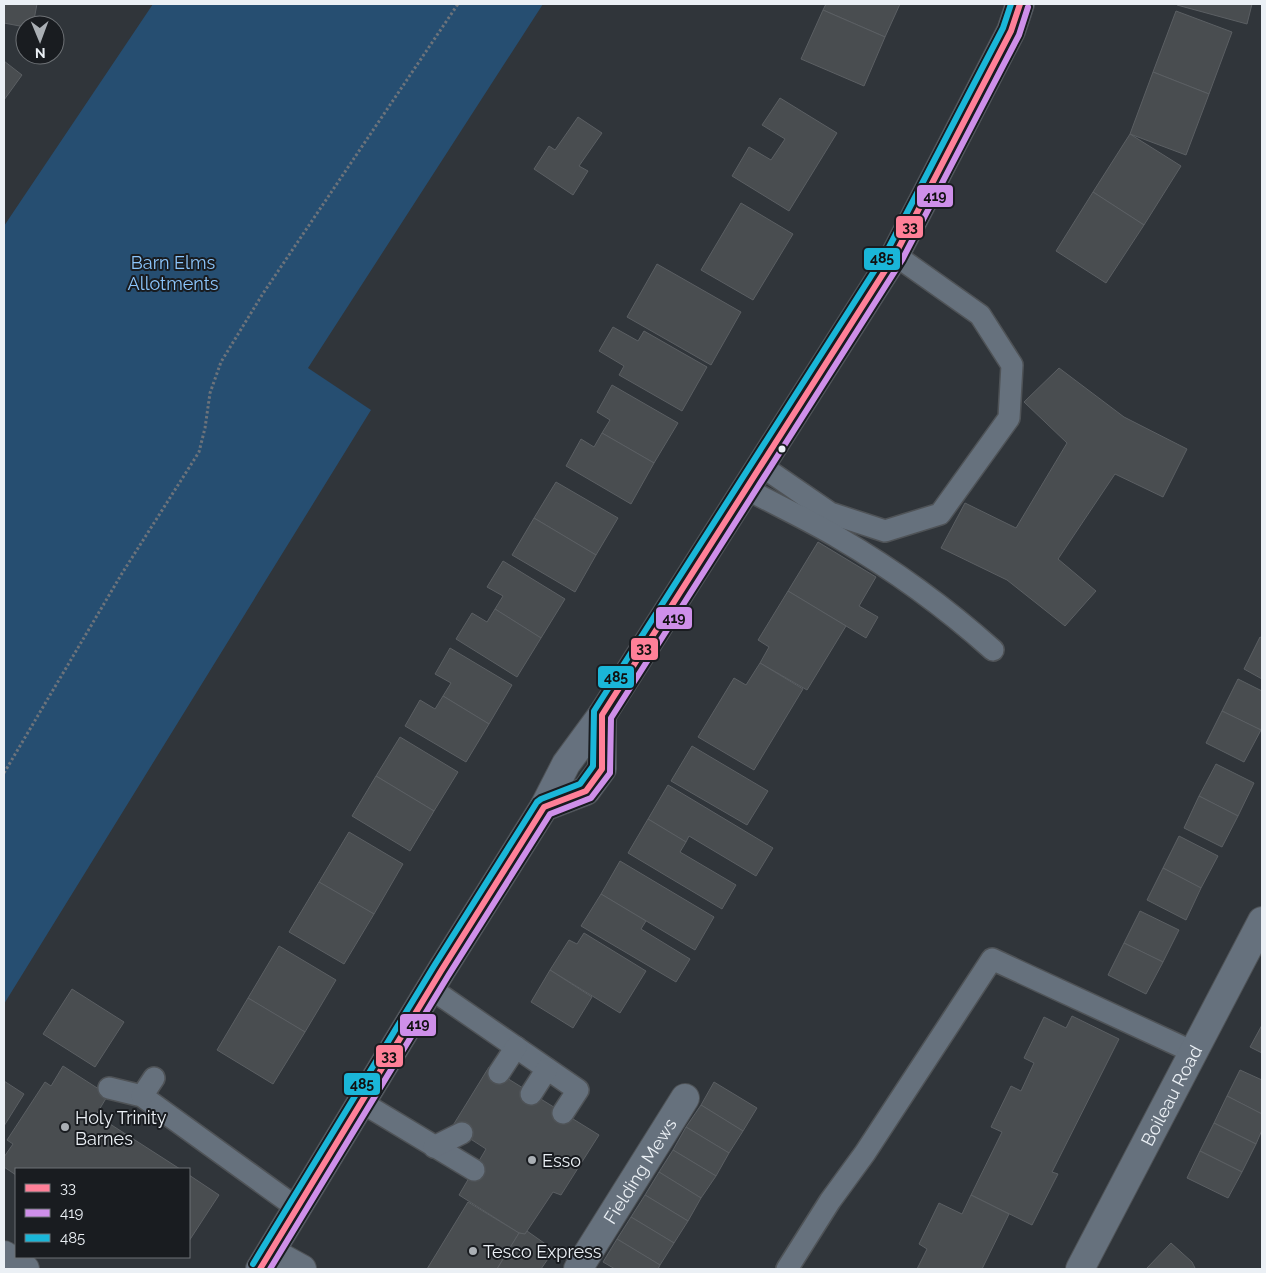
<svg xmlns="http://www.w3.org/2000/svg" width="1266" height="1273" font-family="Raleway,sans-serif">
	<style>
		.green { fill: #264e71 }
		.building { fill: #494d50; stroke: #5b5f63 }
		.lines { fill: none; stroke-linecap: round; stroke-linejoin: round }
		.service-casing { stroke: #4f5357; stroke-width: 24 }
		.minor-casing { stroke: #4f5357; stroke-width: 30 }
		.primary-casing { stroke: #4f5357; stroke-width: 30 }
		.path { stroke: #6c737b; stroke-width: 3; stroke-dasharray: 2.5 2.5; stroke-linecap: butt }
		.service { stroke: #66717d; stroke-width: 21 }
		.minor { stroke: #66717d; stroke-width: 28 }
		.primary { stroke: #66717e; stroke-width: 28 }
		.bus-1-casing { stroke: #191c20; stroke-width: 10 }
		.bus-2-casing { stroke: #191c20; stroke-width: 10 }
		.bus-3-casing { stroke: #191c20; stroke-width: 10 }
		.bus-1 { stroke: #ff8098; stroke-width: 6 }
		.bus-2 { stroke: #ce8fe9; stroke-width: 6 }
		.bus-3 { stroke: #1ab6d8; stroke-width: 6 }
		.bus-dot { fill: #ebf0f5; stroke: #191c20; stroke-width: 2 }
		.poi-dot { fill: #aaafb4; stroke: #191c20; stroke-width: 2 }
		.labels { text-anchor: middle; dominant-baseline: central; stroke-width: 4; stroke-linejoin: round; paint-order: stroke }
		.park-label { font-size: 18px; fill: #8cc5fb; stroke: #191c20 }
		.street-label { font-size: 18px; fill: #ebf0f5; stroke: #191c20 }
		.poi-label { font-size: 18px; fill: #ebf0f5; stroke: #191c20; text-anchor: start }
		.line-badge { stroke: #191c20; stroke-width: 2 }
		.pale-badge-label { font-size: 14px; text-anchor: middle; font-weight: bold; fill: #111 }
	</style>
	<rect width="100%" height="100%" fill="#30353a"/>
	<polygon class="green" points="153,4 543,4 308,368 371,410 4,1004 4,226"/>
	<g class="building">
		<polygon points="4,4 37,4 33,25 25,25 25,27 4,23"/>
		<polygon points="826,4 900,4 885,37 823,10"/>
		<polygon points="1178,4 1252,4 1247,24 1177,5"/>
		<polygon points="823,10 885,37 864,86 801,59"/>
		<polygon points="1176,11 1232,32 1209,94 1153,72"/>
		<polygon points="4,61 22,75 4,100"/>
		<polygon points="1153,72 1209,94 1186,155 1130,134"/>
		<polygon points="780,98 837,133 789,211 732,176 749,147 771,160 785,139 762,125"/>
		<polygon points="578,117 602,133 579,166 588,171 573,195 534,169 549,146 555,150"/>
		<polygon points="1130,134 1181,166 1144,225 1093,192"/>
		<polygon points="1093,192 1144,225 1106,283 1056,251"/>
		<polygon points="741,203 793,234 753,300 701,270"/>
		<polygon points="657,264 741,312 711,365 627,317"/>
		<polygon points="613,327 638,341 644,331 707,367 682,411 619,375 624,366 599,351"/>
		<polygon points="1059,368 1124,417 1187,449 1163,497 1115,474 1058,559 1096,591 1065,626 1007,580 941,548 965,503 1016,528 1067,443 1024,402"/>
		<polygon points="612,385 678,423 654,463 602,433 610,420 597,412"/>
		<polygon points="602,433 654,463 631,504 566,466 581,439 594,447"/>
		<polygon points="556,482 618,518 596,555 534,518"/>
		<polygon points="534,518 596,555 575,592 512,555"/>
		<polygon points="818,542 876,577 859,606 878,617 866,638 788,591"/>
		<polygon points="503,561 565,599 541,638 495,609 503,596 487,587"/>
		<polygon points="788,591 846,626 807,690 760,663 769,647 758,640"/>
		<polygon points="495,609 541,638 517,677 456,639 472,613 487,622"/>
		<polygon points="1260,637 1262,638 1262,679 1244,669"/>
		<polygon points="450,648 512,685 489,724 443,696 451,683 435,674"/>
		<polygon points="760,663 803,689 754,770 698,737 734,678 746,685"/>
		<polygon points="1238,679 1262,691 1262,726 1261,730 1222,711"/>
		<polygon points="443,696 489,724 466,762 405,726 420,700 435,709"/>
		<polygon points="1222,711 1261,730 1244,762 1206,743"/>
		<polygon points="400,737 458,772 434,811 376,776"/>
		<polygon points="692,746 768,791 747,825 671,781"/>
		<polygon points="1216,764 1254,783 1238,816 1199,796"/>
		<polygon points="376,776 434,811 410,851 352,816"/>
		<polygon points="668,785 773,848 756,876 689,836 686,842 648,819"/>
		<polygon points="1199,796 1238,816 1222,847 1184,828"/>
		<polygon points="648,819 686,842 680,852 736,885 722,909 628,853"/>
		<polygon points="349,832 403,864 374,914 319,882"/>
		<polygon points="1179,836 1218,856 1201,888 1163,868"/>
		<polygon points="620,861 714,917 695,950 601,894"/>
		<polygon points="1163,868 1201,888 1186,920 1147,900"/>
		<polygon points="319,882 374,914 344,964 289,932"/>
		<polygon points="601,894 646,921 641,929 690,959 676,982 581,926"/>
		<polygon points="1140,911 1179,930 1163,962 1124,943"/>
		<polygon points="584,933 646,971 620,1013 550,970 569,940 577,944"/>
		<polygon points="1124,943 1163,962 1146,994 1108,975"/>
		<polygon points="279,946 336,980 305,1032 248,998"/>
		<polygon points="550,970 592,997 573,1028 531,1002"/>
		<polygon points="72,989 124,1022 95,1067 43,1034"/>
		<polygon points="248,998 305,1032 273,1084 217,1050"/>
		<polygon points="1072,1016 1119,1039 1052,1172 1058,1174 1032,1225 971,1195 1002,1132 991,1127 1011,1086 1021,1091 1034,1063 1024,1058 1044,1017 1066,1028"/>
		<polygon points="1262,1025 1262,1053 1250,1047"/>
		<polygon points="63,1066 108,1095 96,1115 180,1169 16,1169 16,1175 4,1167 4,1157 13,1144 7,1140 45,1082 51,1086"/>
		<polygon points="489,1067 599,1135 561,1195 553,1192 525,1234 519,1233 459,1195 486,1149 452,1127"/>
		<polygon points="1240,1070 1262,1080 1262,1114 1227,1096"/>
		<polygon points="4,1081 24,1094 4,1126"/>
		<polygon points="714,1082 757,1108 743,1131 701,1105"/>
		<polygon points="1227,1096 1262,1114 1262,1130 1256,1144 1214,1123"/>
		<polygon points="701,1105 743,1131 729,1153 686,1127"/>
		<polygon points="1214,1123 1256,1144 1242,1172 1200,1151"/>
		<polygon points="686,1127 729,1153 716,1176 673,1150"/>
		<polygon points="673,1150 716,1176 701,1198 659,1172"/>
		<polygon points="1200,1151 1242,1172 1228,1198 1187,1178"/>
		<polygon points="659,1172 701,1198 688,1221 645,1195"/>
		<polygon points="189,1175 219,1195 189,1241"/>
		<polygon points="645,1195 688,1221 674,1243 631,1217"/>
		<polygon points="971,1195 1009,1214 982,1269 917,1269 927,1249 919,1244 939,1203 962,1214"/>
		<polygon points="468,1202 519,1233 497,1269 427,1269"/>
		<polygon points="631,1217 674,1243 660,1265 617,1239"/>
		<polygon points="527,1231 554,1250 541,1269 497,1269 519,1233 525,1234"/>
		<polygon points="617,1239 660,1265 658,1269 615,1269 603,1262"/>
		<polygon points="1171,1243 1192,1262 1195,1268 1192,1269 1146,1269"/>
	</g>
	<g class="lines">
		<defs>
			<g id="service">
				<polyline points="760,465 830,513 885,531 940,514 1009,418 1012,365 980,315 895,255"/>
				<path d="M745 488C776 505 809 520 839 538 894 570 946 608 993 650"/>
				<polyline points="430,988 578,1090 563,1113"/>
				<polyline points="499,1073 516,1047"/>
				<polyline points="109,1088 142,1096 297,1208"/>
				<polyline points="531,1094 547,1069"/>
				<polyline points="142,1096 154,1078"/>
				<polyline points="361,1102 474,1170"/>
				<polyline points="434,1147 462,1133"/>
				<polyline points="787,1269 830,1201 865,1153 992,959 1193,1052"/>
			</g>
			<g id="minor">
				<polyline points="271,1252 302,1269"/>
				<polyline points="4,1255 25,1269"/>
				<path id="s1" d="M578 1269 685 1098"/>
				<path id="s2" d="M1080 1269 1262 921"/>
			</g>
			<g id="primary">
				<polyline points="544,807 586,791 602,769 602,715"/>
				<polyline points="260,1269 441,971 544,807 566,764 602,715 895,255 1011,31 1020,4"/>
			</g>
		</defs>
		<use href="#service" class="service-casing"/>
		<use href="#minor" class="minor-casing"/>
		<use href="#primary" class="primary-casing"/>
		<polyline class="path" points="4,773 121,575 199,452 205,428 210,393 221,362 262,295 458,4"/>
		<use href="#service" class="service"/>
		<use href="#minor" class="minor"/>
		<use href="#primary" class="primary"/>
		<defs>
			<polyline id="bus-1" points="260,1269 441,971 544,807 586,791 602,769 602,715 895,255 1011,31 1020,4"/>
			<polyline id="bus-2" points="270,1269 448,976 550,814 591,798 610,773 611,718 902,260 1019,35 1028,7"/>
			<polyline id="bus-3" points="253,1264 434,966 537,802 541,799 580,784 593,766 594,711 887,251 1003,28 1011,4"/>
		</defs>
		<use href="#bus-1" class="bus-1-casing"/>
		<use href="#bus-2" class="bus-2-casing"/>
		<use href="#bus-3" class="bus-3-casing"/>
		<use href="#bus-1" class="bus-1"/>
		<use href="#bus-2" class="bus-2"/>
		<use href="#bus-3" class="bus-3"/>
	</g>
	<circle class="bus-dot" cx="782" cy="449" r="4.5"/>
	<g class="poi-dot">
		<circle cx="65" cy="1127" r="5"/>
		<circle cx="532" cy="1160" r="5"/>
		<circle cx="473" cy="1251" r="5"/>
	</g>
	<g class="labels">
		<g class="park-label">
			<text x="173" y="262">Barn Elms<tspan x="173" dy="21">Allotments</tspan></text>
		</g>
		<g class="street-label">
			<text stroke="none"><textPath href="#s2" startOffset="196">Boileau Road</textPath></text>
			<text stroke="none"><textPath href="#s1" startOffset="116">Fielding Mews</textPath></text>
		</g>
		<g class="poi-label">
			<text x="75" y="1117">Holy Trinity<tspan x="75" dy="21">Barnes</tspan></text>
			<text x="542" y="1160">Esso</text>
			<text x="483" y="1251">Tesco Express</text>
		</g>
	</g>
	<g class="line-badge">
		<rect x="916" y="184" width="38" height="24" rx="5" fill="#ce8fe9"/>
		<rect x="895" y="215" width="29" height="24" rx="5" fill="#ff8098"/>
		<rect x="863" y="247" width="38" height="24" rx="5" fill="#1ab6d8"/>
		<rect x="655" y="606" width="38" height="24" rx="5" fill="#ce8fe9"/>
		<rect x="630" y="637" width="29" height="24" rx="5" fill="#ff8098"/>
		<rect x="597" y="665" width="38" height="24" rx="5" fill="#1ab6d8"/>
		<rect x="399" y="1013" width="38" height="24" rx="5" fill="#ce8fe9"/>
		<rect x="375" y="1044" width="29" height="24" rx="5" fill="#ff8098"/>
		<rect x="343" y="1072" width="38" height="24" rx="5" fill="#1ab6d8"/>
	</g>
	<g class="pale-badge-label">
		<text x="935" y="201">419</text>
		<text x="910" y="232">33</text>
		<text x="882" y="263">485</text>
		<text x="674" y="623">419</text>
		<text x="644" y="653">33</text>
		<text x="616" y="682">485</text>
		<text x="418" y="1029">419</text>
		<text x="389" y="1061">33</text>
		<text x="362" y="1089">485</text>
	</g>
	<rect width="1266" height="1273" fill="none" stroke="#ebf0f5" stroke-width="10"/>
	<rect x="15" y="1168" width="175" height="90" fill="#191c20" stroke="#6d7175"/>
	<rect x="25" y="1184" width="25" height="8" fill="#ff8098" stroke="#6d7175"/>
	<text x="60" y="1193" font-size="15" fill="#ebf0f5">33</text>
	<rect x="25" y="1209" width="25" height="8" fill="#ce8fe9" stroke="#6d7175"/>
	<text x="60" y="1218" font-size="15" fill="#ebf0f5">419</text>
	<rect x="25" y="1234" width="25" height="8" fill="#1ab6d8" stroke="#6d7175"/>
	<text x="60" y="1243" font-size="15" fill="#ebf0f5">485</text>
	<g transform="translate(40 40) rotate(179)"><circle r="24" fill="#191c20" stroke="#6d7175"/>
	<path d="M0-4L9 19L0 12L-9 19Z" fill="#aaafb4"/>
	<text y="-8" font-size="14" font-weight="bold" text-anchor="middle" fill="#ebf0f5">N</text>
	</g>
</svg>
